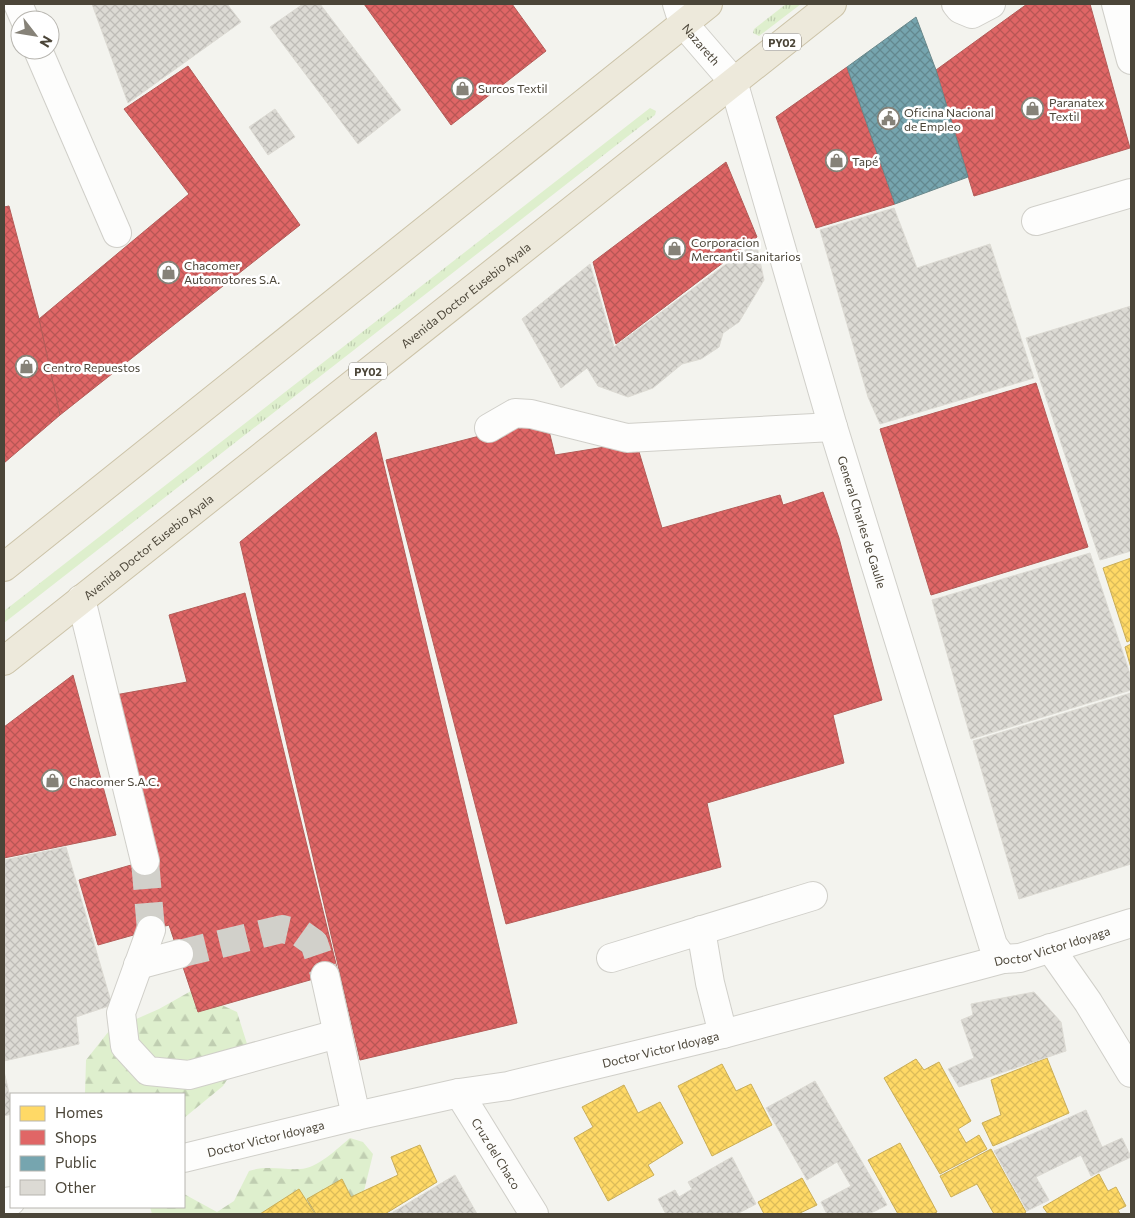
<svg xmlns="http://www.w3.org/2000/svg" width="1135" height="1218" font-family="Commissioner,sans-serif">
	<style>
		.grass { fill: url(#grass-tufts) }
		.forest { fill: url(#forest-firs) }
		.homes { fill: url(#homes-cross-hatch); stroke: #c9ad58 }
		.shops { fill: url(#shops-cross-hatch); stroke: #b35c58 }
		.public { fill: url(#public-cross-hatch); stroke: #69888b }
		.building { fill: url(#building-cross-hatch); stroke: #dcdad3 }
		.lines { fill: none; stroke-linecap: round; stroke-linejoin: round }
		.minor-tunnel { stroke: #d1d0ca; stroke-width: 28; stroke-dasharray: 28 14; stroke-linecap: butt }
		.minor-casing { stroke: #d0cfc9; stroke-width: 30 }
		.highway-casing { stroke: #ccc3a8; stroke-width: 30 }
		.minor { stroke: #fdfdfc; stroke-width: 28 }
		.highway { stroke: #ede9db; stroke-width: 28 }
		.labels { text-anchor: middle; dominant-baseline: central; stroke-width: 5; stroke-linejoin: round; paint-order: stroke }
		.shield { fill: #fff; stroke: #817d74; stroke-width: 1 }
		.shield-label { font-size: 11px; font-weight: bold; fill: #4b4538 }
		.street-label { font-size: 12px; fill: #4b4538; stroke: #fff }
		.poi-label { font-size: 12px; fill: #4b4538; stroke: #fff; text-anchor: start }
	</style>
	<defs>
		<pattern id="grass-tufts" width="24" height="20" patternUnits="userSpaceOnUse" patternTransform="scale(1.25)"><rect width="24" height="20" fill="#deefcd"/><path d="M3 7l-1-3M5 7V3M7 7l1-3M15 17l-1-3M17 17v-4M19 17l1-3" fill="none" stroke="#c0ceb1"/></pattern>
		<pattern id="forest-firs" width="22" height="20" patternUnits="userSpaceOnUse" patternTransform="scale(1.25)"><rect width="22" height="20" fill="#deefcd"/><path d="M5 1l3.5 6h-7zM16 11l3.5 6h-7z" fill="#c0ceb1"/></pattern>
		<pattern id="homes-cross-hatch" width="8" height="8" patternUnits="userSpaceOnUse" patternTransform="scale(1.25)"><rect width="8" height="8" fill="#ffd966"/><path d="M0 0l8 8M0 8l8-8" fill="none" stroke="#dcbc59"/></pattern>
		<pattern id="shops-cross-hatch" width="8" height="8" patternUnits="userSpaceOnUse" patternTransform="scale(1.25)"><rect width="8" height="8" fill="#e06666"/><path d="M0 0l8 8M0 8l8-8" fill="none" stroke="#b85655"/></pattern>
		<pattern id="public-cross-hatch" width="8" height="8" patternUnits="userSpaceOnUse" patternTransform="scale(1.25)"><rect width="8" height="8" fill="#76a5af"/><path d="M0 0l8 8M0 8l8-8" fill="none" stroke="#63888f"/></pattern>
		<pattern id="building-cross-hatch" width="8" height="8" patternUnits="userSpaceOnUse" patternTransform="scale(1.25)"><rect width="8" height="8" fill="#dcdad4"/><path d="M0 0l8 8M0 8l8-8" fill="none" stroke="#bebcb7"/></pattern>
	</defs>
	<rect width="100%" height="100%" fill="#f3f3ee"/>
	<g class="grass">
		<polygon points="786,4 801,4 759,36 753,33 754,29"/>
		<polygon points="650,108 656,111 655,115 4,623 4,611"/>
	</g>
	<g class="forest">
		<polygon points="191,991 237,1012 248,1047 223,1086 184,1118 184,1094 85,1094 86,1060 109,1031 159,1009"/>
		<path d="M350 1138 363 1142 373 1154 364 1191 347 1214H152L150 1207H184V1194L217 1212 234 1201 249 1171C267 1165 282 1170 300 1169 317 1169 338 1148 350 1138Z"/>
	</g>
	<g class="homes">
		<polygon points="1131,558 1131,640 1127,642 1103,568"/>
		<polygon points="1131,644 1131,668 1125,647"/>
		<polygon points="1047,1058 1069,1113 993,1146 982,1123 1001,1115 991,1080"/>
		<polygon points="916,1059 924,1070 939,1062 971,1121 958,1129 966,1143 979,1135 987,1149 940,1174 884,1078"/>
		<polygon points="722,1064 736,1091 751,1084 772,1125 712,1156 678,1086"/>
		<polygon points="624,1085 638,1113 660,1102 683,1143 648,1165 654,1175 608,1201 574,1138 593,1127 582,1107"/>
		<polygon points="900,1143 937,1212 932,1214 898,1214 868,1160"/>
		<polygon points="420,1145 437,1182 385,1214 316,1214 307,1199 342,1179 351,1197 398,1175 391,1157"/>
		<polygon points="991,1149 1026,1212 1023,1214 994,1214 977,1184 951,1197 940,1176"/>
		<polygon points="1099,1174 1108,1191 1116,1187 1126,1206 1118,1210 1120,1214 1048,1214 1043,1207"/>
		<polygon points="802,1178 817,1205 798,1214 764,1214 758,1202"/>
		<polygon points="299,1189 315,1214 260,1214"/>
	</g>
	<g class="shops">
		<polygon points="364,4 512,4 546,51 451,125"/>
		<polygon points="1027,4 1090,4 1130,148 974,196 936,70"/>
		<polygon points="188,66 300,225 60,415 39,319 189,194 124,109"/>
		<polygon points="847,67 895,204 816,228 776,117"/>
		<polygon points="726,162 757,237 616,344 593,262"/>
		<polygon points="9,206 39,319 60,415 4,463 4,207"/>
		<polygon points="1036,383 1088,547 931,595 880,429"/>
		<polygon points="546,419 555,455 636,442 662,528 780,495 783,505 823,492 839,538 882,700 833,715 844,763 707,803 721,867 506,924 386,460"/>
		<polygon points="376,432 517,1023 360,1060 240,542"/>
		<polygon points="245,593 338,972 198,1012 169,925 98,945 79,880 145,861 115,695 187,682 169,615"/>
		<polygon points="73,675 116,835 4,858 4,727"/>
	</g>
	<polygon class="public" points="916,17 936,70 968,177 895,204 847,67"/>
	<g class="building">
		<polygon points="92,4 227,4 241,22 128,103"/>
		<polygon points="303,4 320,4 401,110 358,144 270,27"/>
		<polygon points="275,109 295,137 268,155 249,127"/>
		<polygon points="894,208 917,268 990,244 1034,378 880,424 868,397 820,230"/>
		<polygon points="756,242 764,280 739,322 723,333 719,347 701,359 682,364 653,388 628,397 598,386 587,368 561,388 522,319 590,264 614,347"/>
		<polygon points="1131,306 1131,551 1100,560 1026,338"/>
		<polygon points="1090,553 1131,677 1131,690 971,739 932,600"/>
		<polygon points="1131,693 1131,864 1019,899 973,741"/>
		<polygon points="66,847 112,1005 76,1017 79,1044 4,1061 4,860"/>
		<polygon points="1034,992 1061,1022 1066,1051 959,1087 948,1069 974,1058 961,1020 973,1015 971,1004"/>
		<polygon points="4,1071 11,1102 11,1114 4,1116"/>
		<polygon points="815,1081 887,1205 869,1214 827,1214 821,1202 851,1186 837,1162 807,1180 766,1108"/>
		<polygon points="1086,1110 1102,1147 1122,1138 1131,1157 1091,1176 1081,1155 1036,1177 1049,1200 1027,1211 994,1151"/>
		<polygon points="732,1157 756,1204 737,1214 666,1214 658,1199 675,1190 679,1197 692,1189 688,1182"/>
		<polygon points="455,1175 477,1214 390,1214"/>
	</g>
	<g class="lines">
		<g class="minor-tunnel">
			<polyline points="145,861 151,930"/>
			<polyline points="179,954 282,929 300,933 314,943 325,976"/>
		</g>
		<defs>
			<g id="minor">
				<polyline points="18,4 25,20"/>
				<path id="s1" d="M677 4 683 23 733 81 833 427 993 945 1003 959"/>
				<polyline points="956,4 960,9 972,14 991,4"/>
				<polyline points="1116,4 1131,60"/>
				<polyline points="38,50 117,233"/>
				<polyline points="1036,221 1131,193"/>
				<polyline points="489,428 515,413 531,414 627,438 833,427"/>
				<polyline points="81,599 145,861"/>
				<polyline points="151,930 121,1013 125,1046 148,1071 189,1075 337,1034"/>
				<polyline points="701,930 710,983 723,1034"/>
				<polyline points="1050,948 1088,1002 1131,1073"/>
				<polyline points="611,958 813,896"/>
				<polyline points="138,965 179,954"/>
				<polyline points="325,976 356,1116"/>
				<path id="s2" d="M459 1093 534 1214"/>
				<path id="s3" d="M184 1158 356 1116 459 1093 508 1086 723 1034 1003 959 1020 958 1131 923"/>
				<polyline points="4,1202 11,1201"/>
			</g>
			<g id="highway">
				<polyline points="4,567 708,4"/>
				<path id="s4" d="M4 661 832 4"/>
			</g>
		</defs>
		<use href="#minor" class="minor-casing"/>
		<use href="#highway" class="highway-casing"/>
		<use href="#minor" class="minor"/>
		<use href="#highway" class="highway"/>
	</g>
	<defs>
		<symbol id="shop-ring" viewBox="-11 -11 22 22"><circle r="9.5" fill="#fff" stroke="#868278" stroke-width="1.5"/><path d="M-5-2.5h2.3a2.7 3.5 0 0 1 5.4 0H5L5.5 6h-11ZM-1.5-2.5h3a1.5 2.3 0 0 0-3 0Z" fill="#868278"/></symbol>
		<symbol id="civic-ring" viewBox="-11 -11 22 22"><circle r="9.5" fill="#fff" stroke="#868278" stroke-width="1.5"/><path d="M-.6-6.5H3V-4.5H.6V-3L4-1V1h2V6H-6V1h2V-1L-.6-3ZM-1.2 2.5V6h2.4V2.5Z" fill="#868278"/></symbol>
	</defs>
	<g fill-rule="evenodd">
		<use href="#shop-ring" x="450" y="76" width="25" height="25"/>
		<use href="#shop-ring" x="1020" y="96" width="25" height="25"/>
		<use href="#civic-ring" x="876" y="106" width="25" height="25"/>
		<use href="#shop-ring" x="824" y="148" width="25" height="25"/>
		<use href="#shop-ring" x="662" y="236" width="25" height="25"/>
		<use href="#shop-ring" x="156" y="260" width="25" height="25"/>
		<use href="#shop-ring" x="14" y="354" width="25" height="25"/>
		<use href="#shop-ring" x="40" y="768" width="25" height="25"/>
	</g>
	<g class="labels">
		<g class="shield">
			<rect x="763" y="33.5" width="38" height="17" rx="4"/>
			<rect x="349" y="362.5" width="38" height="17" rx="4"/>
		</g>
		<g class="shield-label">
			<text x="782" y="42">PY02</text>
			<text x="368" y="371">PY02</text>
		</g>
		<g class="street-label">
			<text stroke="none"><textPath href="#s1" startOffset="48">Nazareth</textPath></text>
			<text stroke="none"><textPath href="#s4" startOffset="589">Avenida Doctor Eusebio Ayala</textPath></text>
			<text stroke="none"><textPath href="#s1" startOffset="556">General Charles de Gaulle</textPath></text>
			<text stroke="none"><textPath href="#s4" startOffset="184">Avenida Doctor Eusebio Ayala</textPath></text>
			<text stroke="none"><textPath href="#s3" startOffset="894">Doctor Victor Idoyaga</textPath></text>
			<text stroke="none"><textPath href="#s3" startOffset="489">Doctor Victor Idoyaga</textPath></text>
			<text stroke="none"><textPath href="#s3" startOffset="84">Doctor Victor Idoyaga</textPath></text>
			<text stroke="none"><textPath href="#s2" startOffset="71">Cruz del Chaco</textPath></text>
		</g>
		<g class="poi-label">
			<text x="478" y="88">Surcos Textil</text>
			<text x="1049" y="102">Paranatex<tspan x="1049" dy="14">Textil</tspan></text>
			<text x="904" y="112">Oficina Nacional<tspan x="904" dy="14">de Empleo</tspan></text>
			<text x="852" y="161">Tapé</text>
			<text x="691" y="242">Corporacion<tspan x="691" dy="14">Mercantil Sanitarios</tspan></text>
			<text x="184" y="265">Chacomer<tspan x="184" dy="14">Automotores S.A.</tspan></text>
			<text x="43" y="367">Centro Repuestos</text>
			<text x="69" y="781">Chacomer S.A.C.</text>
		</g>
	</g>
	<rect width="1135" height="1218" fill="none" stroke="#4b4538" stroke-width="10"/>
	<rect x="10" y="1093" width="175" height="115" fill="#ffffff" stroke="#b7b5af"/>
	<rect x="20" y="1106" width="25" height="15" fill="#ffd966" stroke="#b7b5af"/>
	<text x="55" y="1118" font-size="15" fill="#4b4538">Homes</text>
	<rect x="20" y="1130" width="25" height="15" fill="#e06666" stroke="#b7b5af"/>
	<text x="55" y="1143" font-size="15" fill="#4b4538">Shops</text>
	<rect x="20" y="1156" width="25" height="15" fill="#76a5af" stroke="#b7b5af"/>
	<text x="55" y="1168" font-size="15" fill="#4b4538">Public</text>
	<rect x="20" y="1180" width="25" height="15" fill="#dcdad4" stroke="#b7b5af"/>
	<text x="55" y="1193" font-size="15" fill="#4b4538">Other</text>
	<g transform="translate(35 35) rotate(121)"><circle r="24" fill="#ffffff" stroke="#b7b5af"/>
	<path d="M0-4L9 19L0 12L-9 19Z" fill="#868278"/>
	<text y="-8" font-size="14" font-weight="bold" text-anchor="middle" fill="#4b4538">N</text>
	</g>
</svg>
